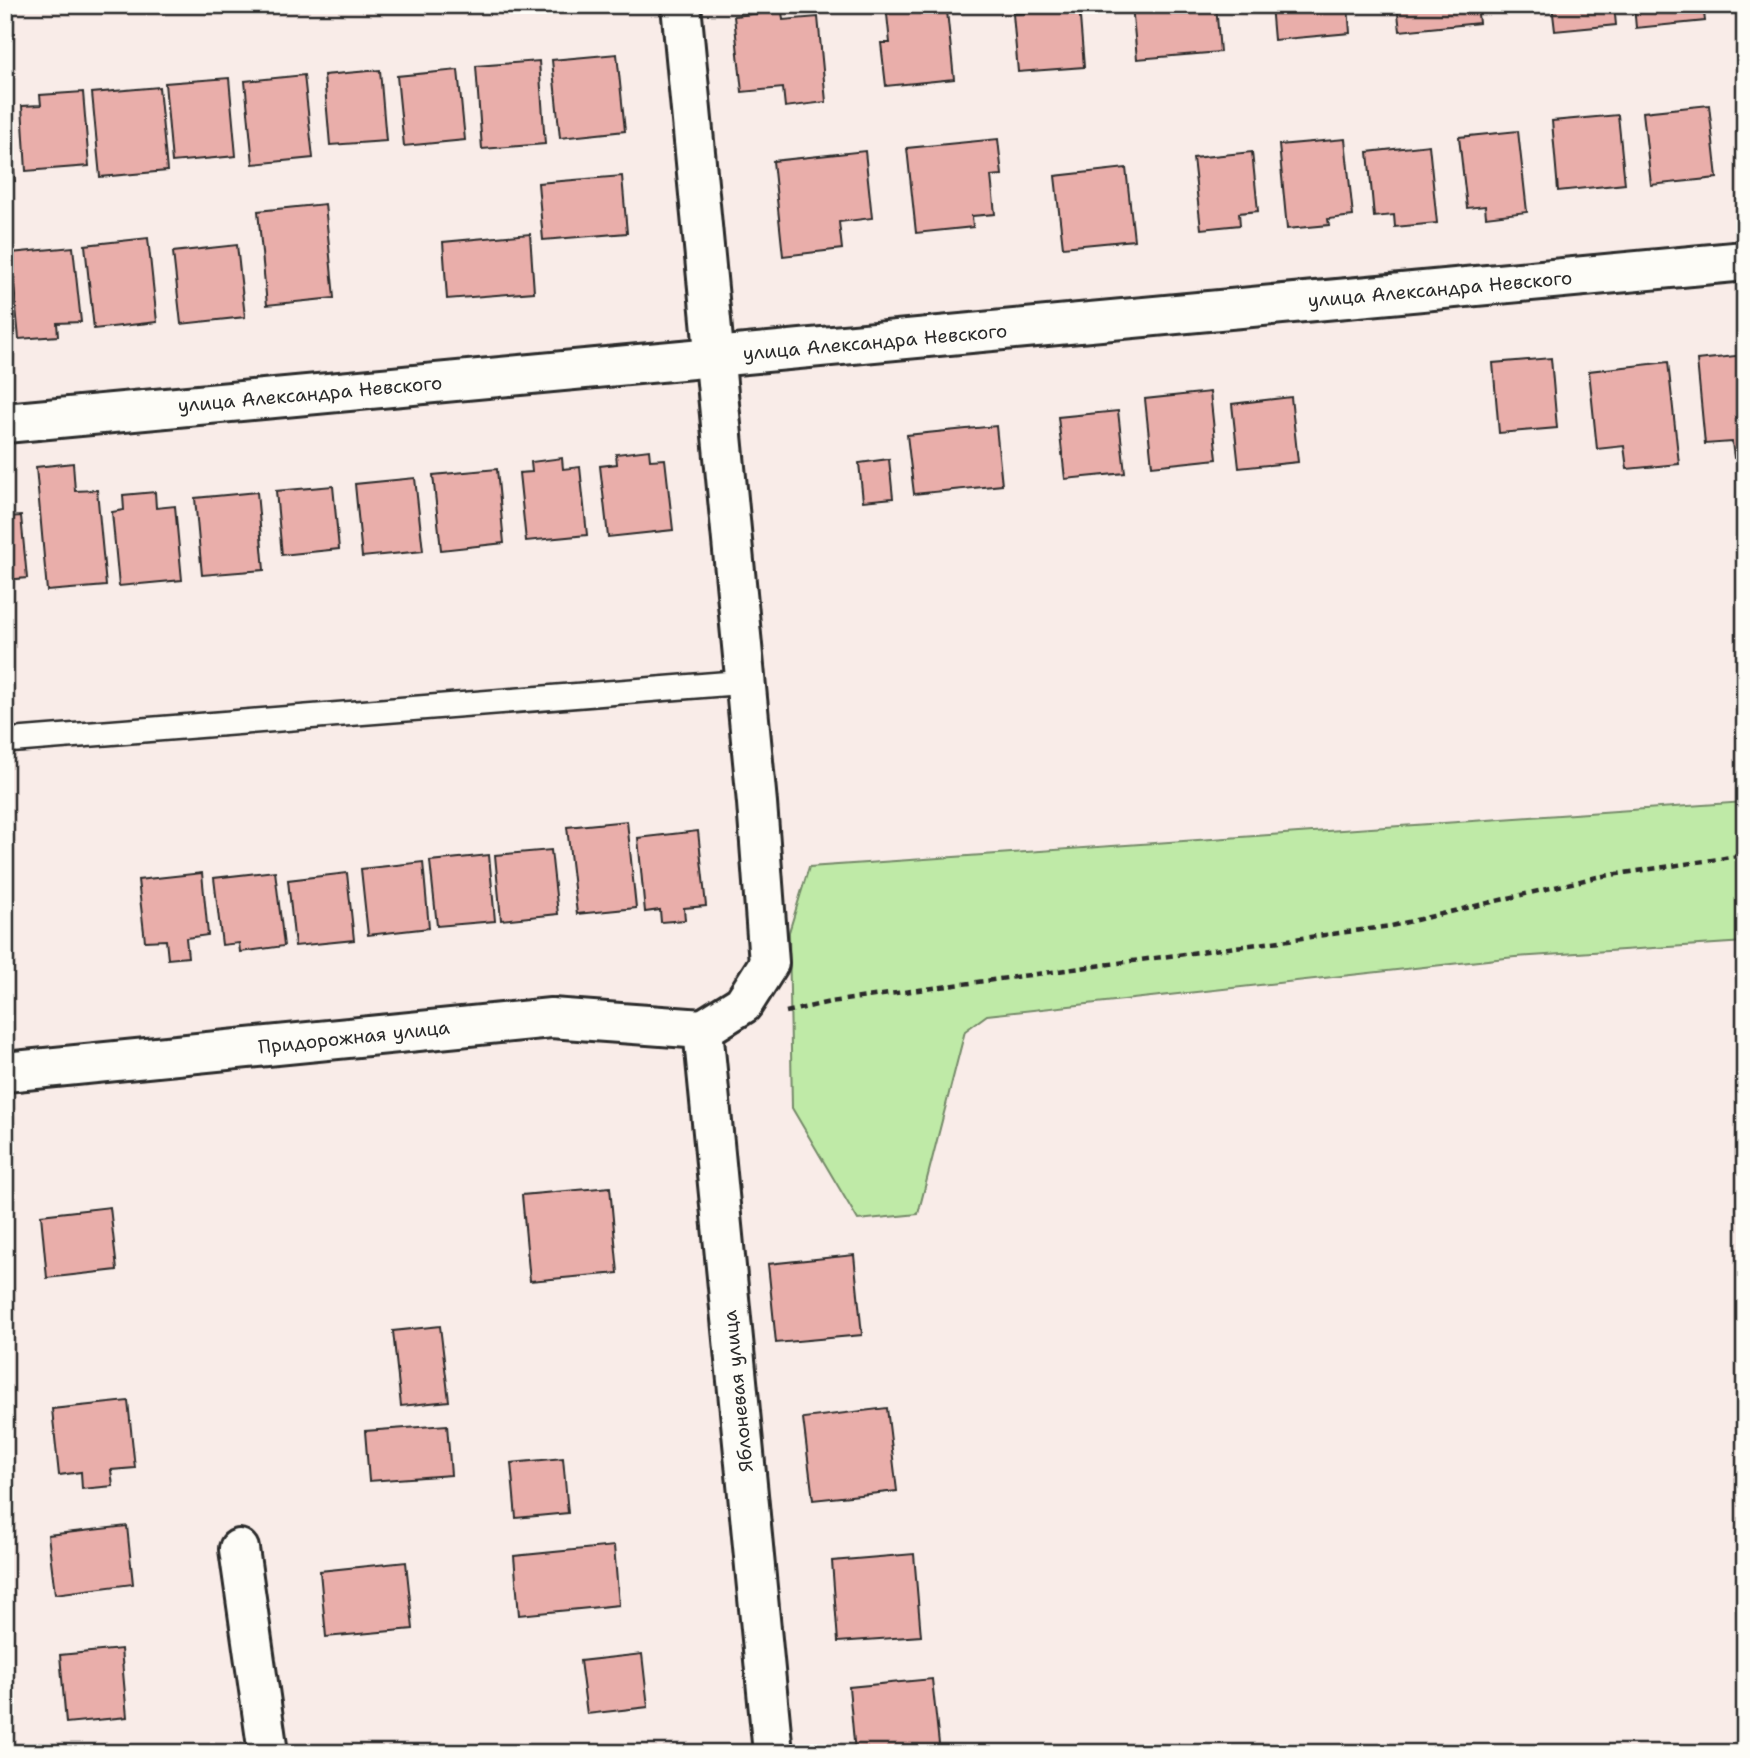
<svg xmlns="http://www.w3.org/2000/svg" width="1750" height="1758" font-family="'Shantell Sans',sans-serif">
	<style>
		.green { fill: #bfeaa7; stroke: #758a69; stroke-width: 2 }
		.building { fill: #e9aeaa; stroke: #2b2b2b; stroke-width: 2 }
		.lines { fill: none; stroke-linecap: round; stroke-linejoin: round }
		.service-casing { stroke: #2b2b2b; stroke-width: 28 }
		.minor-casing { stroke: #2b2b2b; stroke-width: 44 }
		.path { stroke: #2b2b2b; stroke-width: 4.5; stroke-dasharray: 7 5; stroke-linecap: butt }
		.service { stroke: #fdfcf7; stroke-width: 23 }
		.minor { stroke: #fdfcf7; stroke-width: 38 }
		.labels { text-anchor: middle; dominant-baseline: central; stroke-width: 5; stroke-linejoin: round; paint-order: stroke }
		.street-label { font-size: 19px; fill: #2b2b2b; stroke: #fdfcf7 }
	</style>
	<rect width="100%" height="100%" fill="#f9ece8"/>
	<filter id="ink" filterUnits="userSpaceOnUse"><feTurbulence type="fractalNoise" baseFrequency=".0143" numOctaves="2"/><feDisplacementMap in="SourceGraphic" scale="14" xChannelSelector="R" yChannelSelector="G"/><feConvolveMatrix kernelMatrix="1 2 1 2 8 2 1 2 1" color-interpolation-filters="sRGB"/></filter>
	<g filter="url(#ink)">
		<polygon class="green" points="1745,802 1745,942 1515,957 987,1015 965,1031 918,1214 858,1220 792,1108 789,932 809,867"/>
		<g class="building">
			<polygon points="886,5 926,5 927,13 947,11 954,79 886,86 881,43 890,43"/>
			<polygon points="1023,5 1079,5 1084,67 1018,72 1013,14 1024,13"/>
			<polygon points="1132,5 1216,5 1220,52 1137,59"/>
			<polygon points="1271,5 1348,5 1350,33 1274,40"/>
			<polygon points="1397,5 1477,5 1479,23 1400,31"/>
			<polygon points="1552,5 1614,5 1616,25 1555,31"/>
			<polygon points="1634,5 1703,5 1705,21 1636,28"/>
			<polygon points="782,11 783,20 818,17 826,102 785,107 783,88 742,92 734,16"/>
			<polygon points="617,54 625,131 560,138 552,60"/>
			<polygon points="539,61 545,144 482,149 476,66"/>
			<polygon points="380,70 386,141 330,145 324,75"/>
			<polygon points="458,70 465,140 404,146 397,76"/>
			<polygon points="304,75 313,158 253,164 245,81"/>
			<polygon points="229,78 236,156 172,162 165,83"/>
			<polygon points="159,87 167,171 100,177 92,93"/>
			<polygon points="83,92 89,166 26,171 22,106 41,105 40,95"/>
			<polygon points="1709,105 1717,178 1651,185 1643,112"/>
			<polygon points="5,109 8,109 15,181 5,182"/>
			<polygon points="1618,115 1625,184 1558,191 1552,121"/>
			<polygon points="1518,131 1527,212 1486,217 1485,206 1467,208 1459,137"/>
			<polygon points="998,139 1002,175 991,176 995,214 972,216 973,227 916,233 907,148"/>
			<polygon points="1345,139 1353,216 1328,219 1329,225 1287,229 1279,145"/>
			<polygon points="1429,145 1437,223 1395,227 1394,215 1374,217 1368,152"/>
			<polygon points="865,151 872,218 839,222 842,249 783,256 773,161"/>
			<polygon points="1252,152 1258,211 1239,213 1240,225 1201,229 1193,158"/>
			<polygon points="1126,168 1134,240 1063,247 1055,176"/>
			<polygon points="622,176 627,233 543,240 538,183"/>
			<polygon points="325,204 334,298 267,305 258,211"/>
			<polygon points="530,234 534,292 447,299 443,242"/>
			<polygon points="148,238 157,322 94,329 85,245"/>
			<polygon points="237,245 245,317 181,324 173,252"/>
			<polygon points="73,247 81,322 57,323 58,336 19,339 11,253"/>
			<polygon points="1745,355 1745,457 1734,458 1732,442 1705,444 1697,360"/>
			<polygon points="1551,358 1557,428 1499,433 1493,363"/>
			<polygon points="1668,362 1679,464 1627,469 1624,446 1597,449 1589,371"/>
			<polygon points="1210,392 1217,459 1152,466 1145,399"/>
			<polygon points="1291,397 1298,462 1239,468 1232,404"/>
			<polygon points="1118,411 1125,473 1065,479 1058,417"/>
			<polygon points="996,426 1002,485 914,494 907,435"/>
			<polygon points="649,450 650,460 665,459 673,530 608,537 600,466 617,464 616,454"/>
			<polygon points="562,458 563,469 580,467 587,535 526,541 519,473 532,472 531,462"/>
			<polygon points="889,459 893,498 863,501 859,463"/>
			<polygon points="73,463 75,491 97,490 106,586 47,591 36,467"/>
			<polygon points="497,469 504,543 441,550 433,475"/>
			<polygon points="415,478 423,551 362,557 355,484"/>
			<polygon points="333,486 339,549 282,555 276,491"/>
			<polygon points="155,492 156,508 175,506 182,580 119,586 112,512 124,510 123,495"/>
			<polygon points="257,492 264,570 202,575 195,498"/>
			<polygon points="5,503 8,517 21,516 27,578 5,580"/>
			<polygon points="627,821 636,908 577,914 567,827"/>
			<polygon points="698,831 706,906 684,908 685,920 661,922 660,910 645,912 638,838"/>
			<polygon points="551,850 558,914 501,920 495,855"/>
			<polygon points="489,855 495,921 437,926 430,861"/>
			<polygon points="423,862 429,928 368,935 361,869"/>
			<polygon points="275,871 284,946 240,952 239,943 222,945 214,878"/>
			<polygon points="202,873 208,935 186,938 188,957 168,959 166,940 145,941 138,880"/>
			<polygon points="347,873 354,940 295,946 288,880"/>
			<polygon points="610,1187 618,1273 530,1281 522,1195"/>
			<polygon points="110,1207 117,1270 47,1278 41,1215"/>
			<polygon points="854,1255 862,1335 776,1343 768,1264"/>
			<polygon points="440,1326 449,1401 401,1406 393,1331"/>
			<polygon points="128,1401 135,1468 111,1470 113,1486 82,1489 81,1472 59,1475 52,1409"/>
			<polygon points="887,1408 897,1491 813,1500 803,1418"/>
			<polygon points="447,1425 451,1475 369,1481 365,1431"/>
			<polygon points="563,1458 568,1513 516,1518 511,1463"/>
			<polygon points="127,1526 133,1584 55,1594 48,1535"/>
			<polygon points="614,1546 619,1605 519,1615 514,1556"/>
			<polygon points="914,1554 921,1636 838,1642 832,1561"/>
			<polygon points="406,1562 413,1629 326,1637 320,1571"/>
			<polygon points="121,1649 127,1717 66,1723 60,1655"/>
			<polygon points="642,1654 648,1707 587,1714 580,1661"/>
			<polygon points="932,1679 940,1753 855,1753 849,1687"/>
		</g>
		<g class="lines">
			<defs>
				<polyline id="service" points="5,741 746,682"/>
				<g id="minor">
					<polyline points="681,5 757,803 769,963 743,1004 703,1029"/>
					<polyline points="5,423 1745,261"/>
					<polyline points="703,1029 773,1753"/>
					<polyline points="5,1072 551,1018 703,1029"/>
					<polyline points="239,1549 268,1753"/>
				</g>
			</defs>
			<use href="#service" class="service-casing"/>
			<use href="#minor" class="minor-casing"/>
			<polyline class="path" points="786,1012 830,1002 1391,926 1597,877 1745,855"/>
			<use href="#service" class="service"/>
			<use href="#minor" class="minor"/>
		</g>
	</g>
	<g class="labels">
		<g class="street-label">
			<text transform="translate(1440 289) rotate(-5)">улица Александра Невского</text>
			<text transform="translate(875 342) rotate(-5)">улица Александра Невского</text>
			<text transform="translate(310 394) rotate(-5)">улица Александра Невского</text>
			<text transform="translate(354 1037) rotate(-6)">Придорожная улица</text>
			<text transform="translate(738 1391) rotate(-96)">Яблоневая улица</text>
		</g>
	</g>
	<rect width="1750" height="1758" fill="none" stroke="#fdfcf7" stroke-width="28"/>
	<rect x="14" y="14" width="1722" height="1730" fill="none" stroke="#2b2b2b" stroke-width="2.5" filter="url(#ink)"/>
</svg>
